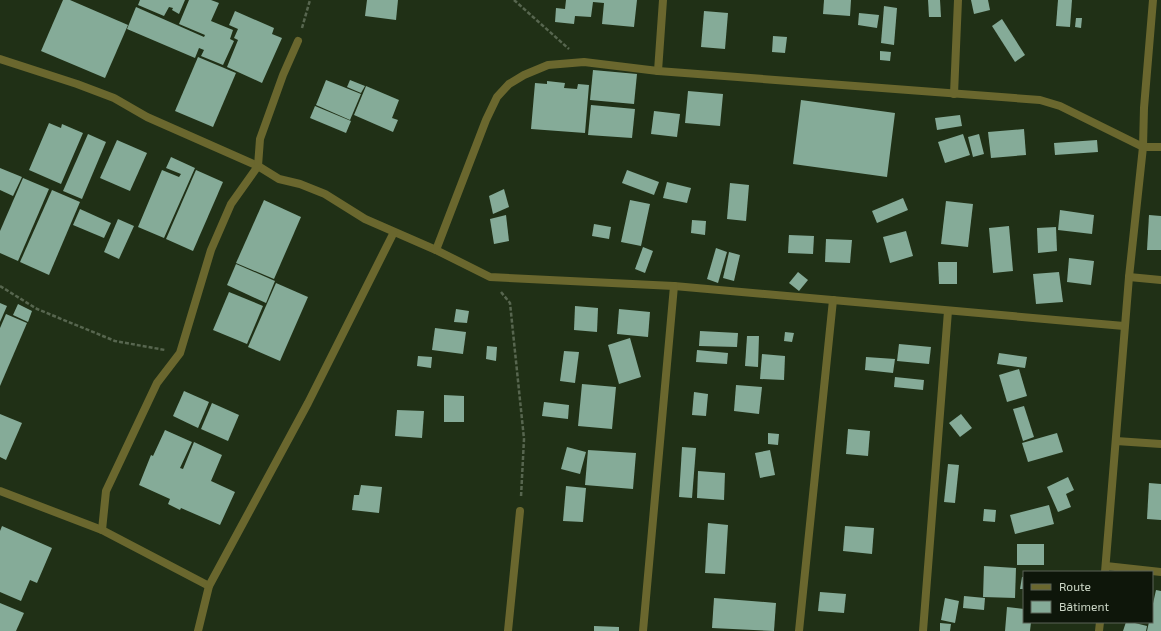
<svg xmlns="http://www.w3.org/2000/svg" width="1161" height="631" font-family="'Exo 2',sans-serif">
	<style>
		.building { fill: #85ab98 }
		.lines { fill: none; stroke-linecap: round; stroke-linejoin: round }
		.path { stroke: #57664f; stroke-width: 2.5; stroke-dasharray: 4 2; stroke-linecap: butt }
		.street { stroke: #6a672e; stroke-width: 8 }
	</style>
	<rect width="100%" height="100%" fill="#203016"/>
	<g class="building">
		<polygon points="63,0 70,0 128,25 105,78 41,51"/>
		<polygon points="140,0 185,0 179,14 172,10 173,8 169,7 164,16 138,5"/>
		<polygon points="189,0 211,0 219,3 211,21 233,30 230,39 234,41 223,65 201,56 204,50 199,48 195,58 127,29 136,7 204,37 205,35 179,24"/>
		<polygon points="367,0 398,0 396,20 365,16"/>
		<polygon points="566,0 637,0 634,27 602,24 604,3 593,2 591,17 575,16 574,24 555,22 556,8 565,9"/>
		<polygon points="824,0 851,0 850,16 823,14"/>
		<polygon points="928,0 940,0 941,17 929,17"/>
		<polygon points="971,0 988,0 990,10 974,14"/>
		<polygon points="1058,0 1072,0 1070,27 1056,26"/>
		<polygon points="884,6 897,8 894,45 881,43"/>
		<polygon points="235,11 274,28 272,34 282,38 262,83 227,67 238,40 234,38 238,29 229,25"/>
		<polygon points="704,11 728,13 725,49 701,47"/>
		<polygon points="859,13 879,15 877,28 858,25"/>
		<polygon points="1076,18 1082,18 1081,28 1075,27"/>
		<polygon points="1002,19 1025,55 1015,62 992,26"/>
		<polygon points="773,36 787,37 785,53 772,52"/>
		<polygon points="880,51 891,52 890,61 880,60"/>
		<polygon points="198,57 236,73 213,127 175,111"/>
		<polygon points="593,70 637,74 634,104 590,100"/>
		<polygon points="326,80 361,94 350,120 316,105"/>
		<polygon points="350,80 365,86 361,93 347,87"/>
		<polygon points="547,81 565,83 564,88 577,89 578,84 589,85 585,133 531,129 535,83 547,84"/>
		<polygon points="366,86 399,100 392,118 398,120 393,132 354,115"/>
		<polygon points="688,91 723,94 720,126 685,123"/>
		<polygon points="801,100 895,113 887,177 793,164"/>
		<polygon points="591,105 635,109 632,138 588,135"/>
		<polygon points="315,106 351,121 346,133 310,118"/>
		<polygon points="654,111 680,114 677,137 651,134"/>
		<polygon points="960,115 962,126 937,130 935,118"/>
		<polygon points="49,123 61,128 62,124 83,133 61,184 29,170"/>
		<polygon points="1024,129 1026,155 991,158 988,132"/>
		<polygon points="88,134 106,142 82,199 63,191"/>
		<polygon points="963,134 970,155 945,163 938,142"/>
		<polygon points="979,134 984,154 973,157 968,137"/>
		<polygon points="117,140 147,153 130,191 100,178"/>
		<polygon points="1097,140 1098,152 1055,155 1054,143"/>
		<polygon points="171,157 195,168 164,238 138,227 162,170 179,177 181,174 166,168"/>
		<polygon points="0,168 22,177 13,196 0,190"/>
		<polygon points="196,170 223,182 193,251 166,239"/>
		<polygon points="627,170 659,182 654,195 622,183"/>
		<polygon points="23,178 49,189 18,261 0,253 0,231"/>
		<polygon points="667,182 691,188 687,203 663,198"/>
		<polygon points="730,183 749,185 746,221 727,219"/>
		<polygon points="504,189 509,207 493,214 489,196"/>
		<polygon points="52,190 80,202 49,275 20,262"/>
		<polygon points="903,198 908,210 877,223 872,211"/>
		<polygon points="264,200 301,217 274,279 236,263"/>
		<polygon points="630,200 650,204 641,246 621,242"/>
		<polygon points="946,201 973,204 968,247 941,244"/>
		<polygon points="80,209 111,223 104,238 73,225"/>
		<polygon points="1060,210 1094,215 1092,234 1058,230"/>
		<polygon points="506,215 509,241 494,244 490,219"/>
		<polygon points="1149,215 1161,216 1161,250 1147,250"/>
		<polygon points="118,219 134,226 119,259 104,252"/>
		<polygon points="692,220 706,221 705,235 691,233"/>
		<polygon points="594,224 611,227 609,239 592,236"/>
		<polygon points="1009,226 1013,271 993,273 989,228"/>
		<polygon points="1056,227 1057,251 1038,253 1037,228"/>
		<polygon points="906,231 913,256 890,263 883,237"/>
		<polygon points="789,235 814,236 813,254 788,253"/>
		<polygon points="826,239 852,240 850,263 825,262"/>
		<polygon points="643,247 653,251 645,273 635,269"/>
		<polygon points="716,248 727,252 718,283 707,279"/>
		<polygon points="729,252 740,255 734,281 723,278"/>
		<polygon points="1069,258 1094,261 1091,285 1067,282"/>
		<polygon points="938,262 957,262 957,284 939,284"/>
		<polygon points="236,264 275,281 266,303 227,285"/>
		<polygon points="798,272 808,280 799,291 789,283"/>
		<polygon points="1059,272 1063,302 1036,304 1033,274"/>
		<polygon points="276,283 308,297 280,361 248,347"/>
		<polygon points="229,292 263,306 247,344 213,330"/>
		<polygon points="0,303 7,306 0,322"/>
		<polygon points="18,304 32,311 28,322 13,315"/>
		<polygon points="575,306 598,308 597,332 574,330"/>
		<polygon points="456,309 469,311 467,323 454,322"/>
		<polygon points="619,309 650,312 648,337 617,334"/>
		<polygon points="6,314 27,323 0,386 0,328"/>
		<polygon points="435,328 466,332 463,354 432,350"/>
		<polygon points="700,331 738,333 737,347 699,346"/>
		<polygon points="785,332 794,333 792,342 784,341"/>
		<polygon points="747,336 759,336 758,367 745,366"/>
		<polygon points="630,338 641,377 619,384 608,345"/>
		<polygon points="899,344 931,347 929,364 897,361"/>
		<polygon points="487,346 497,347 496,361 486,359"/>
		<polygon points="697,350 728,353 727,364 696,362"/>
		<polygon points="564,351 579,352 575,383 560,381"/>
		<polygon points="999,353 1027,357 1025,368 997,364"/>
		<polygon points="762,354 785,356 784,380 760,379"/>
		<polygon points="418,356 432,357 431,368 417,366"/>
		<polygon points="866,357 895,359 893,373 865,370"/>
		<polygon points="1019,369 1027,396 1007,402 999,375"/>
		<polygon points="895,377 924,380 923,390 894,387"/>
		<polygon points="582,384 616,387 612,429 578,426"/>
		<polygon points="736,385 762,387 759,414 734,411"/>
		<polygon points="184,391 209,402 198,428 173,416"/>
		<polygon points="694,392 708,394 706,416 692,415"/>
		<polygon points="444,395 464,396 464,422 444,422"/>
		<polygon points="544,402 569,405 568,419 542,416"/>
		<polygon points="212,403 239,415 228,441 201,429"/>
		<polygon points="1024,406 1034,437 1023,441 1013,409"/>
		<polygon points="397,410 424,411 422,438 395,436"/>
		<polygon points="0,414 22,423 6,460 0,457"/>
		<polygon points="961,414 972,428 960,437 949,423"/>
		<polygon points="848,429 870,431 868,456 846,454"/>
		<polygon points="165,430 192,442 180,468 183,469 194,442 222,455 211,481 235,492 220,525 181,508 180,510 168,504 170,499 139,485 151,455 153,456"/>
		<polygon points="768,433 779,434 778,445 768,444"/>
		<polygon points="1057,433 1063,452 1028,462 1022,443"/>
		<polygon points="567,447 586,452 580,474 561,469"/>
		<polygon points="682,447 696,448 692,498 679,497"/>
		<polygon points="588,450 636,453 633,489 585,485"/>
		<polygon points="770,450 775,475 760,478 755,453"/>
		<polygon points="948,464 959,465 955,503 944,502"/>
		<polygon points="698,471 725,473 724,500 697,498"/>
		<polygon points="1068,477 1074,490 1066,494 1071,507 1058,512 1047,487"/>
		<polygon points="1149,483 1161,484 1161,520 1147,519"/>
		<polygon points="361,485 382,487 379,513 352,510 354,495 359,495"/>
		<polygon points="566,486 586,488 583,522 563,521"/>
		<polygon points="1049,505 1054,524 1015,534 1010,515"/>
		<polygon points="984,509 996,510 995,522 983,521"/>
		<polygon points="708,523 728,525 725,574 705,573"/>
		<polygon points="2,526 52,548 37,583 30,580 21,601 0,592 0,531"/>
		<polygon points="845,526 874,528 872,554 843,551"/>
		<rect x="1017" y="544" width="27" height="21"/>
		<polygon points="984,566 1016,568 1015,598 983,597"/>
		<polygon points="1022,577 1024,577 1024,589 1020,589"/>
		<polygon points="1156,590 1161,591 1161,631 1147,631 1149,622 1152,622 1152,608"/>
		<polygon points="820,592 846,594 844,613 818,611"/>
		<polygon points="964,596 985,598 984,610 963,608"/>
		<polygon points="714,598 776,603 774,631 712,628"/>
		<polygon points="945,598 959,601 955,623 941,620"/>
		<polygon points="0,603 24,613 16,631 0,631"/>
		<polygon points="1007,607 1024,609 1024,622 1031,622 1030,631 1005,631"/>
		<polygon points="1126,622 1131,622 1147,626 1146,631 1123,631"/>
		<polygon points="940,623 951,624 950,631 940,631"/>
		<polygon points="594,626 619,627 619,631 594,631"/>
	</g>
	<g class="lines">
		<g class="path">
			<polyline points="514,0 569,49"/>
			<polyline points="302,28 310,0"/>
			<polyline points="0,286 37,309 115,341 165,350"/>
			<polyline points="501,292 510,303 524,439 521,497"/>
		</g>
		<g class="street">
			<polyline points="0,59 77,84 114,98 147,117 258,166 279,179 300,184 325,194 365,219 436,250 490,277 674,286 1124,326"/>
			<polyline points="658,71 663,0"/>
			<polyline points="954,94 958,0"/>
			<polyline points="436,250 486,120 497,97 509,84 524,75 548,65 584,62 658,71 1040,100 1060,106 1143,147 1161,147"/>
			<polyline points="1129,277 1161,280"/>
			<polyline points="1116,441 1161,444"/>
			<polyline points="0,491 102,530 209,586"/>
			<polyline points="102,530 106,491 157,383 180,353 211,250 231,204 258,166 260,139 283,75 298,41"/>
			<polyline points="1106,566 1161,572"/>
			<polyline points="1105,572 1129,277 1143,147 1144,108 1153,0"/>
			<polyline points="198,631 209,586 308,403 394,232"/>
			<polyline points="508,631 520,511"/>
			<polyline points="643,631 674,286"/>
			<polyline points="799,631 833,300"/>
			<polyline points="923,631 948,311"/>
			<polyline points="1099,631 1100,622"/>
		</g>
	</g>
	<rect x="1023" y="571" width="130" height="52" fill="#0e160a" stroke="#5a6356"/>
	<rect x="1031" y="584" width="20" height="6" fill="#6a672e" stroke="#5a6356"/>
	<text x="1059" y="591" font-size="12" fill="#ccd7c7">Route</text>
	<rect x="1031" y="601" width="20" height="12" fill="#85ab98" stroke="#5a6356"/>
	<text x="1059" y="611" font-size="12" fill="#ccd7c7">Bâtiment</text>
</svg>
